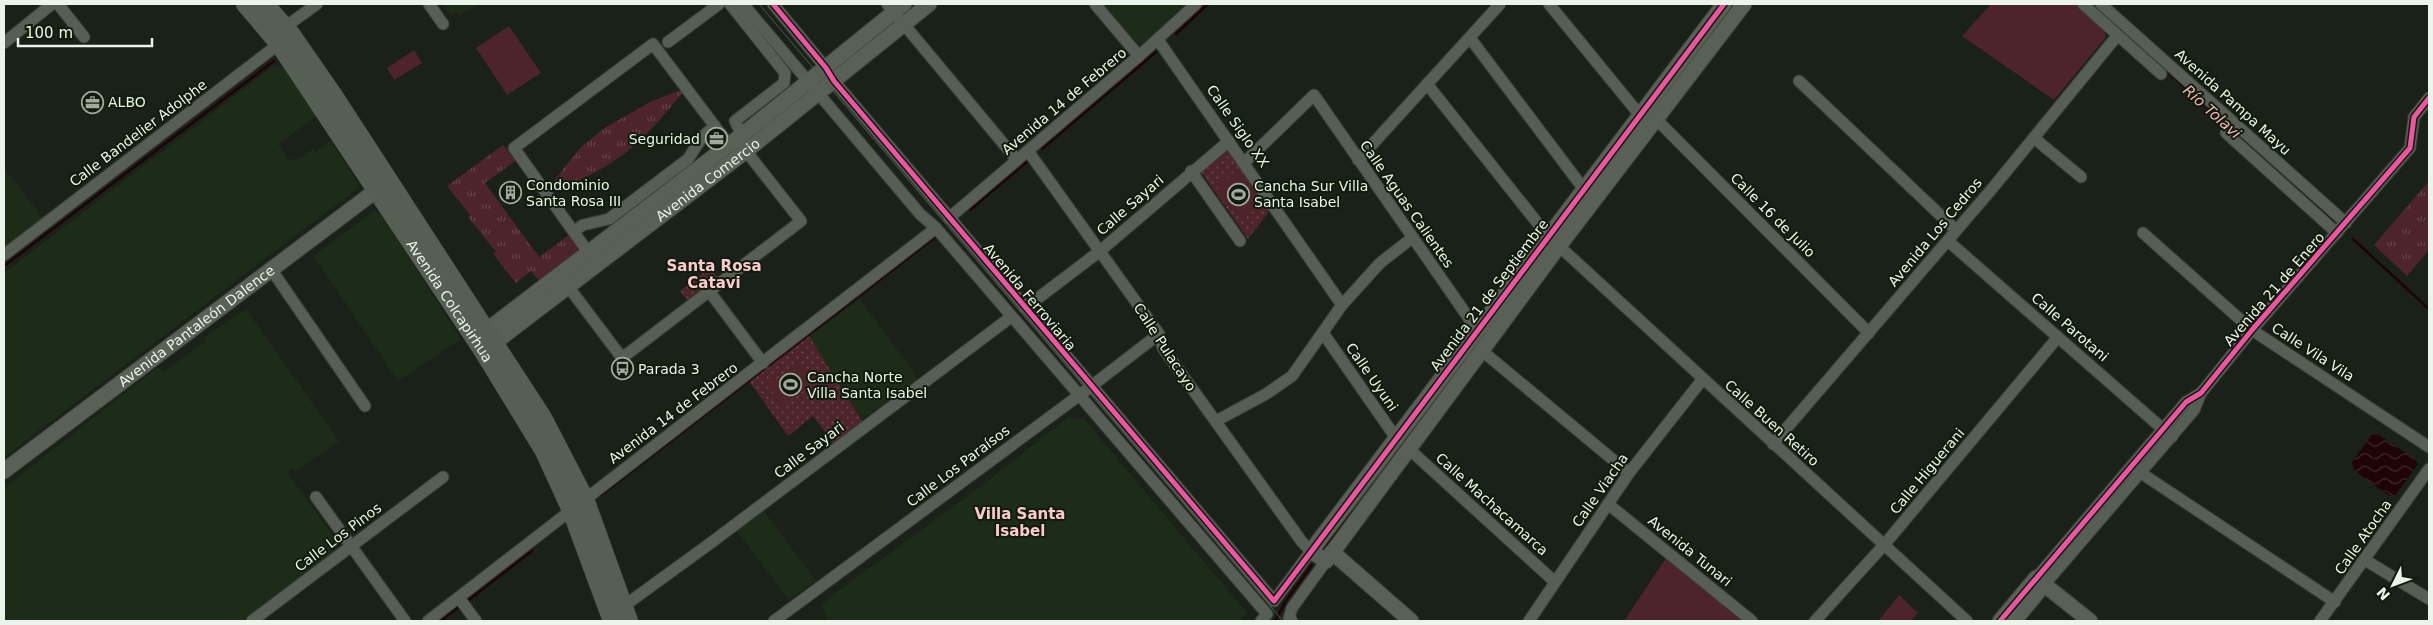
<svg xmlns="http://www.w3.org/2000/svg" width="2433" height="625" font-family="'DejaVu Sans',sans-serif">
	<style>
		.built { fill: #1d2c18 }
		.grass { fill: url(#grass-tufts) }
		.park { fill: url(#park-dots) }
		.garden { fill: #4c2429 }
		.water { fill: url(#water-waves) }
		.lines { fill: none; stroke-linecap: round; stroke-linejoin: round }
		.stream { stroke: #1e0307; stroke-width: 2.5 }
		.street-casing { stroke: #383e36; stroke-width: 13 }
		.secondary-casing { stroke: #383e36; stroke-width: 17 }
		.primary-casing { stroke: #383e36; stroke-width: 19 }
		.street { stroke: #575e55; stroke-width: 11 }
		.secondary { stroke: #596156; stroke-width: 15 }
		.primary { stroke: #565f54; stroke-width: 18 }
		.tram { stroke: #51584f; stroke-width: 1 }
		.cycleway-casing { stroke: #101c0b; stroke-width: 8 }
		.cycleway { stroke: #f153a3; stroke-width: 5 }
		.labels { text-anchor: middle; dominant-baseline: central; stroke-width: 4; stroke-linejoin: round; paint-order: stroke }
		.street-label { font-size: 14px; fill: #ebf4e8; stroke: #101c0b }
		.poi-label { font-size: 14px; fill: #ebf4e8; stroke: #101c0b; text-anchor: start }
		.water-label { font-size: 15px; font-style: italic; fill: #f6b2b9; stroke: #101c0b }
		.neighbourhood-label { font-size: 15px; font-weight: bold; fill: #ffcacf; stroke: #101c0b }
	</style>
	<defs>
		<pattern id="grass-tufts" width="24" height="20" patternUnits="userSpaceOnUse" patternTransform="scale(1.25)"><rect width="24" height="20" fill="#4c2429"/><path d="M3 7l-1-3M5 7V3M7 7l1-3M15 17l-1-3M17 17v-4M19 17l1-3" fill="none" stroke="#664448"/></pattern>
		<pattern id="park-dots" width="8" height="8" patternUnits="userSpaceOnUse" patternTransform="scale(1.25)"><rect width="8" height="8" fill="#4c2429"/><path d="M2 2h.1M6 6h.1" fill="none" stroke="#664448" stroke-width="1.8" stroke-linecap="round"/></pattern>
		<pattern id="water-waves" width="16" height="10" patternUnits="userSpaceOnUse" patternTransform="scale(1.25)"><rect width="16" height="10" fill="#1e0307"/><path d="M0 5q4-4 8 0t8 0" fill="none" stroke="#3f282b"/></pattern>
	</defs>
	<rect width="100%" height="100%" fill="#1a2118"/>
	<g class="built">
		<polygon points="442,4 479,4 459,16 456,12 451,15"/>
		<polygon points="1103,4 1186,4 1141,45 1137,43"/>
		<polygon points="280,66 285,68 316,116 278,144 290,161 295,158 297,160 313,149 315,152 331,141 357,182 358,188 4,457 4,273 272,67"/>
		<polygon points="4,168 43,218 4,248"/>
		<polygon points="374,211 381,215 461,339 398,381 314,256"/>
		<polygon points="860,299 919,380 862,419 809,336"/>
		<polygon points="246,309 339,441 295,472 292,469 287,472 341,547 242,621 4,621 4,488 158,367 163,372 206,341 204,338"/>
		<polygon points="1068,417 1084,419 1247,613 1242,618 1243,621 828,621 822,606 827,599 984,484"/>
		<polygon points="763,510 816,581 789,600 736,530"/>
	</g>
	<g class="grass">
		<path d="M681 90 683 92C640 146 616 167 551 192L548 188 581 147 606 127 652 101Z"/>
		<polygon points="503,145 515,161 485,183 539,257 569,235 577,247 578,255 541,283 531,271 516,283 493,254 496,252 468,217 470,215 447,186"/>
		<polygon points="2429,181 2429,250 2407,276 2374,245"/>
	</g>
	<g class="park">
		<polygon points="1229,150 1271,209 1248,239 1201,172"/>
		<polygon points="710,267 719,279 689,302 680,291"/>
		<polygon points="809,336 863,422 834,444 813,416 788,436 749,381"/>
	</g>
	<g class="garden">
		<polygon points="1991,4 2078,4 2102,25 2106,37 2054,100 1962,36"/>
		<polygon points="509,26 541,73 507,95 476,48"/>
		<polygon points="414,50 422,63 394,80 387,68"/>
		<polygon points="1237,170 1261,203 1240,218 1216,186"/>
		<polygon points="799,362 815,383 783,407 768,386"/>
		<polygon points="1666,558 1742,621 1624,621"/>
		<polygon points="1899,595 1918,613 1911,621 1878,621"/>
	</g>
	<polygon class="water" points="2373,433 2379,435 2415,459 2418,464 2395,496 2389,496 2354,470 2352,462"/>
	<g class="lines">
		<g class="stream">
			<polyline points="2092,4 2333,220"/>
			<polyline points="1729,9 1733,4"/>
			<polyline points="1176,34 1208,4"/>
			<polyline points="1042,149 1156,52"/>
			<polyline points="970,210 1029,160"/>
			<polyline points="2353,239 2429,309"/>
			<polyline points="4,266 274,61"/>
			<polyline points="601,495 938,235"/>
			<polyline points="1324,548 1351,511"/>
			<polyline points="466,602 532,551"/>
			<polyline points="441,621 461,605"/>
			<polyline points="1275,621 1287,599 1312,565"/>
		</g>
		<defs>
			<g id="street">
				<polyline points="58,4 84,37"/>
				<polyline points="429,4 443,24"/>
				<polyline points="730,4 785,73 784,83 735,121 742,135"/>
				<polyline points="743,4 920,214 936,228 1267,614 1261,621"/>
				<polyline points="773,4 826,68 834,81 1274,601 1311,551 1302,542 1163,348 1159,334 1028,151"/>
				<polyline points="887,4 1017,160"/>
				<polyline points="1095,4 1139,56"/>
				<polyline points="1549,4 1639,114"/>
				<polyline points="2083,4 2161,74"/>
				<polyline points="2101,4 2346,223"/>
				<polyline points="285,27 317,4"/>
				<polyline points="1470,38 1583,188"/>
				<polyline points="1158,40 1342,305"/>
				<polyline points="668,42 719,4"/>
				<polyline points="4,43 52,4"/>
				<polyline points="1799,81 1956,230"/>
				<polyline points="1427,84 1547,235"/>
				<polyline points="1656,119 1869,333"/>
				<polyline points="2226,133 2337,233"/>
				<polyline points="2034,138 2081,177"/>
				<polyline points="1358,160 1500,4"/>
				<polyline points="1245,162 1314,95 1477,330"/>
				<polyline points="1191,171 1240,241"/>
				<polyline points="949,218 1139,56 1196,4"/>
				<polyline points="574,231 583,225 609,219 688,159 703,136 715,126"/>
				<polyline points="2143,233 2252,330 2429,447"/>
				<polyline points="1948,241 2172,437"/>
				<polyline points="1559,246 1967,621"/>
				<polyline points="588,252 514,148 653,44 729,145"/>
				<polyline points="4,255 284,40"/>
				<polyline points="271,269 365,406"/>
				<polyline points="564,281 622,358 801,221 742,146"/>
				<polyline points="709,291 763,363"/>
				<polyline points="1025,308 1100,251 1229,141"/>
				<polyline points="1323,333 1396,438"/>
				<polyline points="1481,350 1629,473"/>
				<polyline points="1216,421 1266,394 1292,376 1342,305 1380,263 1412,238"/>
				<polyline points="1773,444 1991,190 2117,36"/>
				<polyline points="1409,449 1555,582"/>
				<polyline points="2135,469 2335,602"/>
				<polyline points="316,497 405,621"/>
				<polyline points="1608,504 1752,621"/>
				<polyline points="2365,560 2429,599"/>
				<polyline points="2036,578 2186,402 2201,393 2252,330 2410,148 2414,117 2429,98"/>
				<polyline points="2044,585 2194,410 2201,393"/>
				<polyline points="459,598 476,621"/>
				<polyline points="624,606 712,542 1011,317"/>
				<polyline points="252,621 443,477"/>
				<polyline points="428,621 936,228"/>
				<polyline points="774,621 1085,391 1159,334"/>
				<polyline points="1292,621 1289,618 1292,608 1326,561"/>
				<polyline points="1529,621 1629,473 1702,380"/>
				<polyline points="1815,621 1884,545 2058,337"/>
				<polyline points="2320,621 2429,469"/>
			</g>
			<g id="secondary">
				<polyline points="1724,4 1311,551 1326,561 1559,246 1744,4"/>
				<polyline points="478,337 742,135 904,4"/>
				<path id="s1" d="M486 349 746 151 929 4"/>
				<path id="s2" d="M4 471 386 183"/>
				<polyline points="1332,552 1411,621"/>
				<polyline points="2000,621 2036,578 2090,621"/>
				<polyline points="2014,621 2043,586"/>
			</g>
			<g id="primary">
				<path id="s3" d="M245 4 279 44 483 351 544 451 571 510 612 621"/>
				<polyline points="265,4 291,34 334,96 543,418 585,499 629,621"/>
			</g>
		</defs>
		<use href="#street" class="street-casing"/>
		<use href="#secondary" class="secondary-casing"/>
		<use href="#primary" class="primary-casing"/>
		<use href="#street" class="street"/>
		<use href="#secondary" class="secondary"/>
		<use href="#primary" class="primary"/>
		<polyline class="tram" points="759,4 1283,621"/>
		<defs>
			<g id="cycleway">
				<polyline points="773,4 826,68 834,81 1274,601 1724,4"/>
				<polyline points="2000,621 2186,402 2201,393 2252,330 2410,148 2414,117 2429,98"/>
			</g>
		</defs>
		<use href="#cycleway" class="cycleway-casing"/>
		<use href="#cycleway" class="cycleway"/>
	</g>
	<defs>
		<symbol id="office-ring" viewBox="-11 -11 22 22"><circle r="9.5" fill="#101c0b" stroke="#a2aa9f" stroke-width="1.5"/><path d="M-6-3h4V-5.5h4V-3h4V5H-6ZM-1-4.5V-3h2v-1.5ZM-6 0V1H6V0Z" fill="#a2aa9f"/></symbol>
		<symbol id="building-ring" viewBox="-11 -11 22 22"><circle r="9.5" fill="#101c0b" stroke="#a2aa9f" stroke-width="1.5"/><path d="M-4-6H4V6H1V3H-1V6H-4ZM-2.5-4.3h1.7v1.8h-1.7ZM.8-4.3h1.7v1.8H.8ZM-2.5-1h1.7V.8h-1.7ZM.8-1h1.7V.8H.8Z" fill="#a2aa9f"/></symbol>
		<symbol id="stadium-ring" viewBox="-11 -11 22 22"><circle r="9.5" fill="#101c0b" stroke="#a2aa9f" stroke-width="1.5"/><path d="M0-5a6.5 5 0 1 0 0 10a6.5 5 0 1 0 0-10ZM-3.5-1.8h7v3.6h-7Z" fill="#a2aa9f"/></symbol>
		<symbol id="bus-ring" viewBox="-11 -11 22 22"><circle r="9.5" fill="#101c0b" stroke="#a2aa9f" stroke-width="1.5"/><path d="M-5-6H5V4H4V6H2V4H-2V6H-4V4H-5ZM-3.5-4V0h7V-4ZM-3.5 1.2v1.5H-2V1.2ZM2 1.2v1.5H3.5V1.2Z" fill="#a2aa9f"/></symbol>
	</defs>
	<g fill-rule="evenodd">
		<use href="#office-ring" x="80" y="90" width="25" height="25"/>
		<use href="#office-ring" x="704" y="126" width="25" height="25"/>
		<use href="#building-ring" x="498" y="180" width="25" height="25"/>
		<use href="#stadium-ring" x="1226" y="182" width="25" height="25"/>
		<use href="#bus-ring" x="610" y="356" width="25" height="25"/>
		<use href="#stadium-ring" x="778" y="372" width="25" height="25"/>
	</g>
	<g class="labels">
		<g class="street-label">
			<text transform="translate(1064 101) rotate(-40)">Avenida 14 de Febrero</text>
			<text transform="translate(2233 102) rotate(42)">Avenida Pampa Mayu</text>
			<text transform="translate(1238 126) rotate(55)">Calle Siglo XX</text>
			<text transform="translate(138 133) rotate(-37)">Calle Bandelier Adolphe</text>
			<text stroke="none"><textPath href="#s1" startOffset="279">Avenida Comercio</textPath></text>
			<text transform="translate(1407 204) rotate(55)">Calle Aguas Calientes</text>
			<text transform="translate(1130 205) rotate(-41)">Calle Sayari</text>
			<text transform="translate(1773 215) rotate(45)">Calle 16 de Julio</text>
			<text transform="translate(1935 232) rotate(-50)">Avenida Los Cedros</text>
			<text transform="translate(2274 289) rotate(-49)">Avenida 21 de Enero</text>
			<text transform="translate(1489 295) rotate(-53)">Avenida 21 de Septiembre</text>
			<text transform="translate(1030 297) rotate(50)">Avenida Ferroviaria</text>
			<text stroke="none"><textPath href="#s3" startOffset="361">Avenida Colcapirhua</textPath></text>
			<text stroke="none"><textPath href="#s2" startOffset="241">Avenida Pantaleón Dalence</textPath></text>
			<text transform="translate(2070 327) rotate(41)">Calle Parotani</text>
			<text transform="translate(1165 347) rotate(57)">Calle Pulacayo</text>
			<text transform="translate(2313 352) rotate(33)">Calle Vila Vila</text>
			<text transform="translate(1372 377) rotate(55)">Calle Uyuni</text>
			<text transform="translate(673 413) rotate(-37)">Avenida 14 de Febrero</text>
			<text transform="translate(1772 423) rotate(42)">Calle Buen Retiro</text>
			<text transform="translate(809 450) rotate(-37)">Calle Sayari</text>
			<text transform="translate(958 466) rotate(-37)">Calle Los Paraísos</text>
			<text transform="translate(1927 471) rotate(-50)">Calle Higuerani</text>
			<text transform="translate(1600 490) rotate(-55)">Calle Viacha</text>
			<text transform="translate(1492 504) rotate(42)">Calle Machacamarca</text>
			<text transform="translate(338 537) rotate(-37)">Calle Los Pinos</text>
			<text transform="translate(2363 537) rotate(-55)">Calle Atocha</text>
			<text transform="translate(1690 551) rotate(39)">Avenida Tunari</text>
		</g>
		<g class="poi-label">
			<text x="108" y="102">ALBO</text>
			<text x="700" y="139" text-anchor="end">Seguridad</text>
			<text x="526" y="185">Condominio<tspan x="526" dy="16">Santa Rosa III</tspan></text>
			<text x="1254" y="186">Cancha Sur Villa<tspan x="1254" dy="16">Santa Isabel</tspan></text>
			<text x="638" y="369">Parada 3</text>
			<text x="807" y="377">Cancha Norte<tspan x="807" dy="16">Villa Santa Isabel</tspan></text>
		</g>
		<g class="water-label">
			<text transform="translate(2212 112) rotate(42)">Río Tolavi</text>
		</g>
		<g class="neighbourhood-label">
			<text x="714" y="266">Santa Rosa<tspan x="714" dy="17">Catavi</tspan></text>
			<text x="1020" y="514">Villa Santa<tspan x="1020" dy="17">Isabel</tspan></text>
		</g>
	</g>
	<rect width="2433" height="625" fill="none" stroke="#ebf4e8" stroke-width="10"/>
	<g transform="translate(2393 585) rotate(228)" stroke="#101c0b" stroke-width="4" paint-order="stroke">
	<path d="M0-4L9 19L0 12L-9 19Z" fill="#ebf4e8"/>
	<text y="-8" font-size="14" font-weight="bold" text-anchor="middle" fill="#ebf4e8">N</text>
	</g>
	<path d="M18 38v8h134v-8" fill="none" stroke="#ebf4e8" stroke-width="2.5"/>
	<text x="25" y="38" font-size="15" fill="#ebf4e8" stroke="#101c0b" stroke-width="4" paint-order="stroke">100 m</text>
</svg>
